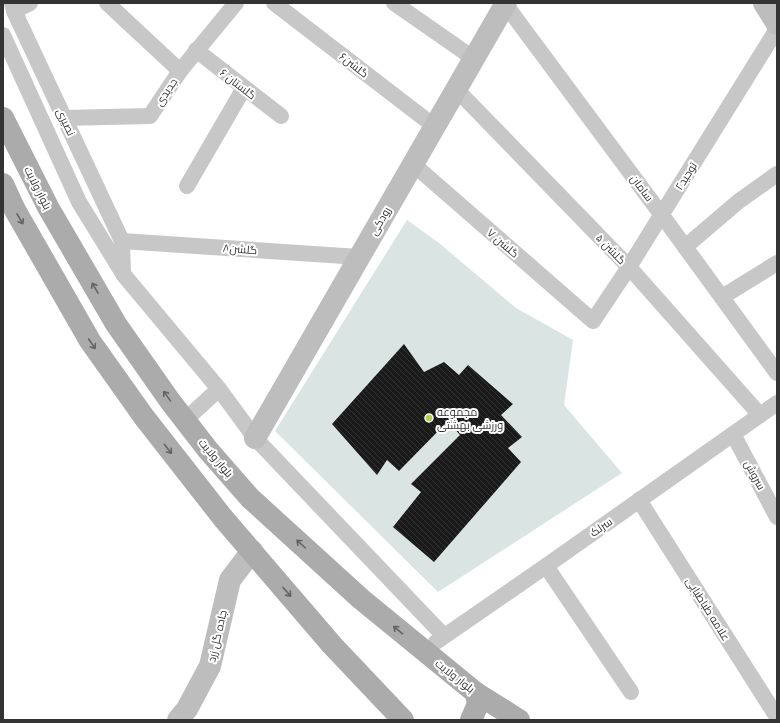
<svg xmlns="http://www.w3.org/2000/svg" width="780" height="723" font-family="Poppins,Cairo,sans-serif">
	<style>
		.green { fill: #dae5e3 }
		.building { fill: url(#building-back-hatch) }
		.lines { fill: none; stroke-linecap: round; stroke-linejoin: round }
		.street { stroke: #c7c7c7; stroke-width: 16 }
		.secondary { stroke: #bdbdbd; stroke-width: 22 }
		.primary { stroke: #ababab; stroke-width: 22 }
		.oneway { stroke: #636363 }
		.poi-dot { fill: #afd04e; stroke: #fff; stroke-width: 1.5 }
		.labels { text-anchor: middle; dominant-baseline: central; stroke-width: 4; stroke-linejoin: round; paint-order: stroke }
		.street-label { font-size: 11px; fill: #333; stroke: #fff }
		.poi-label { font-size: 11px; fill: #333; stroke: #fff; text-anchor: start }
	</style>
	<defs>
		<pattern id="building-back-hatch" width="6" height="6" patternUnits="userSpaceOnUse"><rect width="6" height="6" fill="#1a1a1a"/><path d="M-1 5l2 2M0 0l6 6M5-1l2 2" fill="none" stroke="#333"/></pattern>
	</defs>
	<rect width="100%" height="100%" fill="#fff"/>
	<polygon class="green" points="407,220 439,243 516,308 573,340 564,405 622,473 438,592 275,431"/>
	<polygon class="building" points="404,344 424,372 444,362 459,375 468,365 513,404 501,415 522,437 508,448 521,462 434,562 393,527 421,492 411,484 460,435 448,421 399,471 387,460 377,475 332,424"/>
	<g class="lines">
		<g class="street">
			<polyline points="12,3 14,11 122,241 123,274 219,389 255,438 444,636"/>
			<polyline points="107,3 180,71"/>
			<polyline points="274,3 434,126"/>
			<polyline points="394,3 473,58"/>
			<polyline points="505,4 661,214 777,373"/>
			<polyline points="14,11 30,3"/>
			<polyline points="3,35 79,202 122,272"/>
			<polyline points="196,50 281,116"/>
			<polyline points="456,89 629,267 760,415"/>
			<polyline points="64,118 150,116 180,71 236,3"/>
			<polyline points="413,164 593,321 629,267 777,29"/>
			<polyline points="187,186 244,88"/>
			<polyline points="122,241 359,257"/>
			<polyline points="685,247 739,201 777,174"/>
			<polyline points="722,297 777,263"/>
			<polyline points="185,420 219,389"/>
			<polyline points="733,434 777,517"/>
			<polyline points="639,500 777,717"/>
			<polyline points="546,566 631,692"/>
			<polyline points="436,642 546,566 777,403"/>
		</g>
		<g class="secondary">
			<polyline points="764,3 777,24"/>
			<polyline points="255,438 506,3"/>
			<polyline points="178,720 187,709 210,666 230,580 252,551"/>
		</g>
		<g class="primary">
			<polyline points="3,118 48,207 116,324 170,401 208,450 250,498 361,599 476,693 519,720"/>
			<polyline points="3,184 15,210 90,341 144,417 223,518 332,645 403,720"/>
			<polyline points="471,720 478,704 476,693"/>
		</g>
	</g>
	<defs><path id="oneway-shaft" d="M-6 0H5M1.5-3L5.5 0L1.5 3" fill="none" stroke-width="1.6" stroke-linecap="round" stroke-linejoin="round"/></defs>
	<g class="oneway">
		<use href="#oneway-shaft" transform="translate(20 219) rotate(60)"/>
		<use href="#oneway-shaft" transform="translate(95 288) rotate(-120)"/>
		<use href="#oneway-shaft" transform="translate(92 344) rotate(56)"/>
		<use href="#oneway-shaft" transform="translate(167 396) rotate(-125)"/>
		<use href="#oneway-shaft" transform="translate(168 449) rotate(52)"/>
		<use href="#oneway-shaft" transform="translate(301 544) rotate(-138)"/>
		<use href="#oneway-shaft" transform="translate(287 592) rotate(49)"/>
		<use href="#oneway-shaft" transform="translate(398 630) rotate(-140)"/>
	</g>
	<circle class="poi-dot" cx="429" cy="418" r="4"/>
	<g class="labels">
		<g class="street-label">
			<text transform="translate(354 65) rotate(38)">گلشن۶</text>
			<text transform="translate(238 84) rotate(38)">گلستان ۶</text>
			<text transform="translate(166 92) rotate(-57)">جدیدی</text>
			<text transform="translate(66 122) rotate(65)">نصیری</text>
			<text transform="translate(686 176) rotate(-58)">توحید۲</text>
			<text transform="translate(38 188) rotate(63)">بلوار ولایت</text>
			<text transform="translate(642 188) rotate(53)">سامان</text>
			<text transform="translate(380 221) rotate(-60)">رودکی</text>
			<text transform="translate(503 243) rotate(41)">گلشن ۷</text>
			<text transform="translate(240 249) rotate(4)">گلشن۸</text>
			<text transform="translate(611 249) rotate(46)">گلشن ۵</text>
			<text transform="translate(216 458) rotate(50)">بلوار ولایت</text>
			<text transform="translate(755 475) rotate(62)">سروش</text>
			<text transform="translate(601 527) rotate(-35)">سرلک</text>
			<text transform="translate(708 609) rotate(58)">علامه طباطبایی</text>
			<text transform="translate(217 636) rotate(-77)">جاده گل زرد</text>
			<text transform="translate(455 676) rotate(38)">بلوار ولایت</text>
		</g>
		<g class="poi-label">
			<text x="437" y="412">مجموعه<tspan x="437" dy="13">ورزشی بهشتی</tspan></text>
		</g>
	</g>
	<rect width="780" height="723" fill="none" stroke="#333333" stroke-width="8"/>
</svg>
